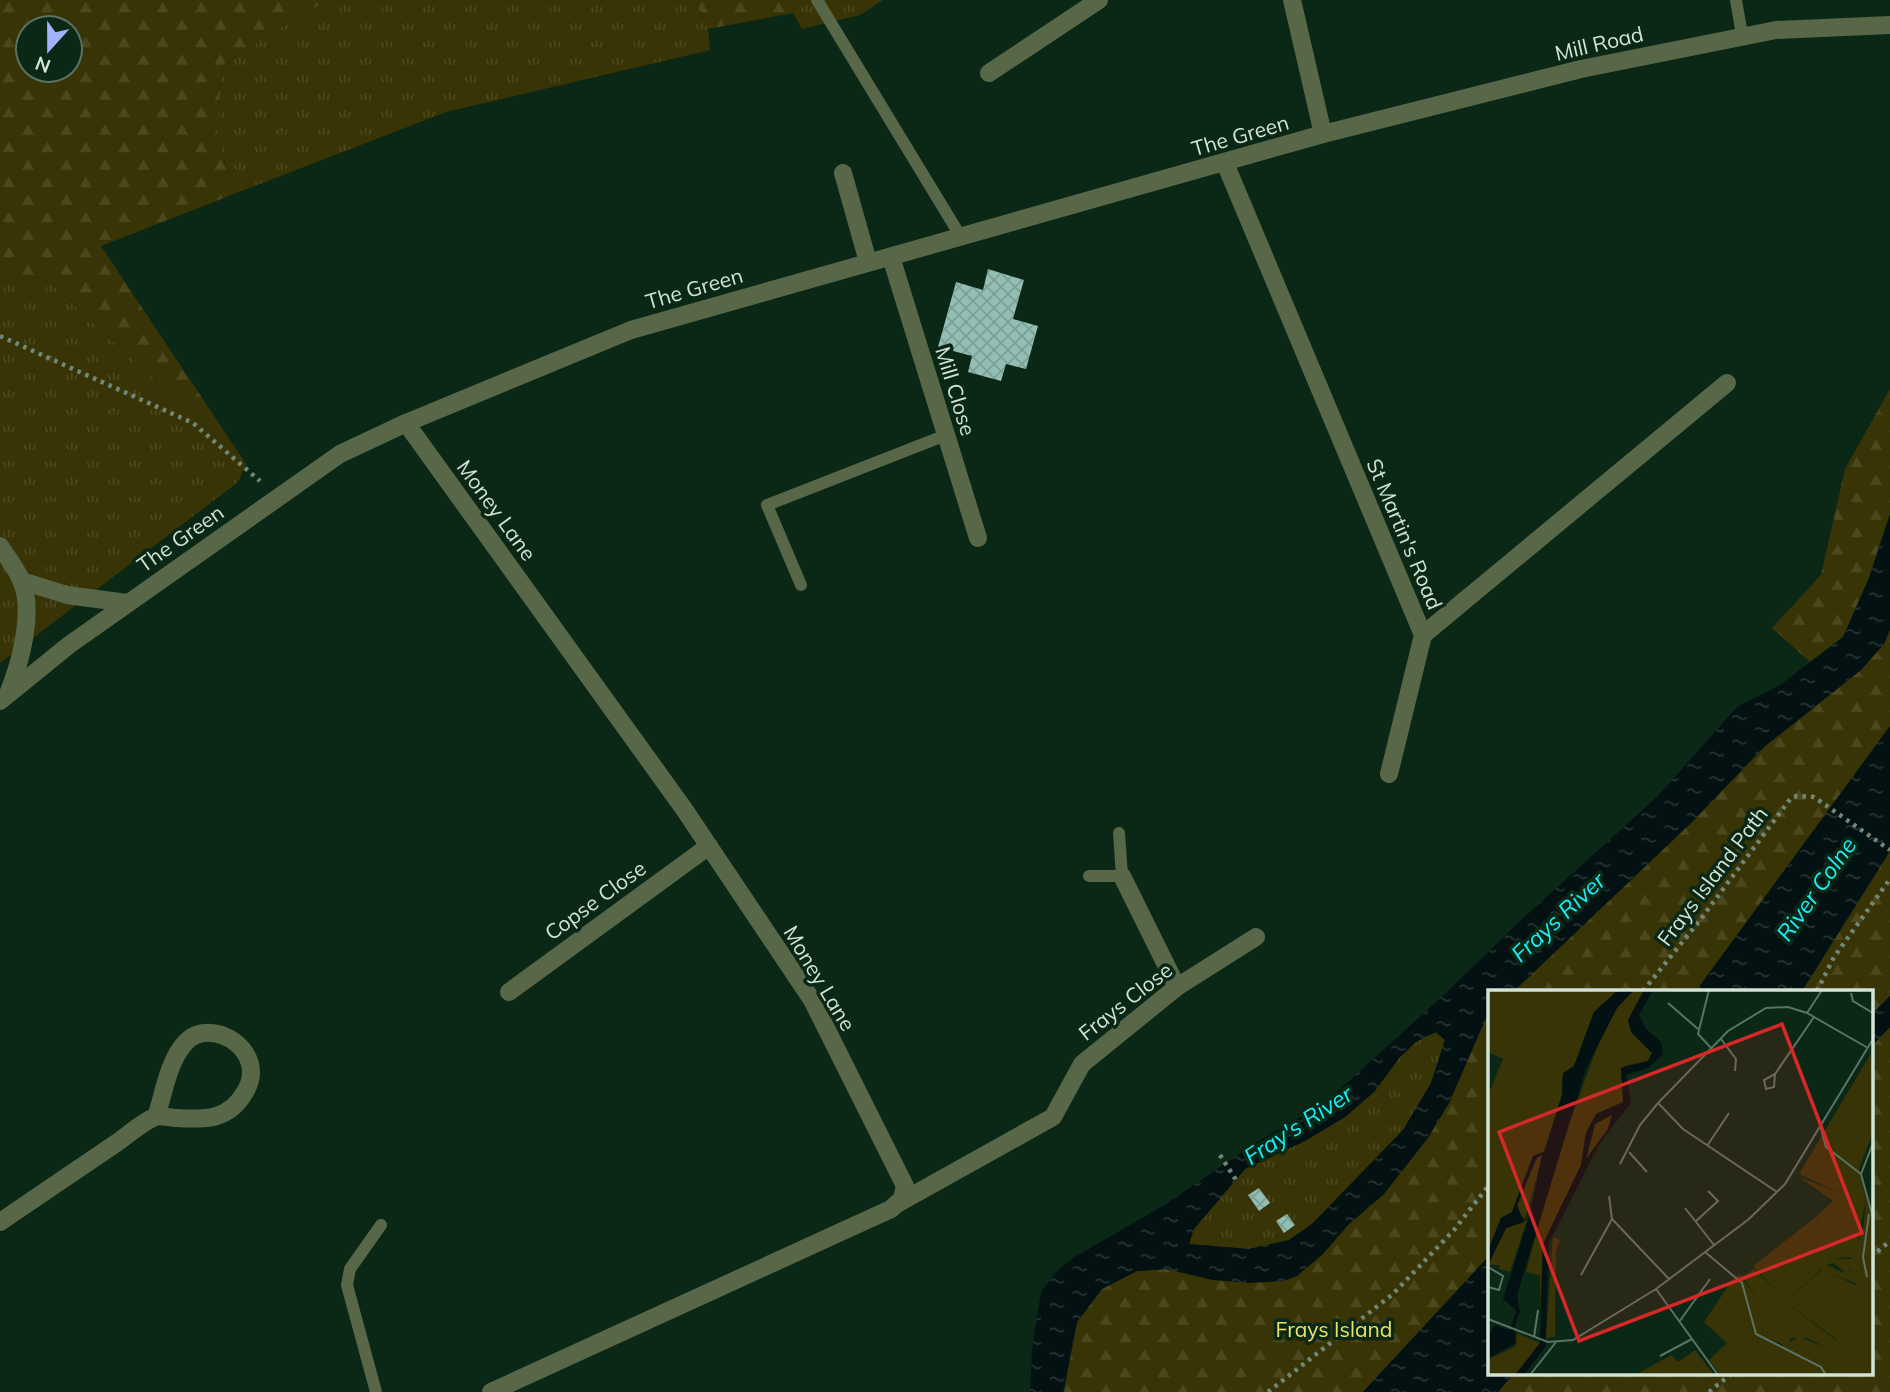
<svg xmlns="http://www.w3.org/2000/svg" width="1890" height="1392" font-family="Mulish,sans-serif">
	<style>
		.grass { fill: url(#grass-tufts) }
		.forest { fill: url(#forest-firs); fill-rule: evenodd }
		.water { fill: url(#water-ripples); fill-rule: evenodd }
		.building { fill: url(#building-cross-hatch) }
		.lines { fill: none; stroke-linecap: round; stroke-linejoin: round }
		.path { stroke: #718878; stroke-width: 4.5; stroke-dasharray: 3.5 5; stroke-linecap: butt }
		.service { stroke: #586748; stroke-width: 12 }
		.minor { stroke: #586748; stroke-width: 18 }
		.tertiary { stroke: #586748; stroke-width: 18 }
		.labels { text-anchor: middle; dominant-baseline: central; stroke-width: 7; stroke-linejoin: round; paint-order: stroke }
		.street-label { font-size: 21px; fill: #d3e4d7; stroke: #0a2815 }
		.park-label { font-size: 21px; fill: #eae167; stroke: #0a2815 }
		.water-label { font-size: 23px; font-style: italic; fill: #1eecf8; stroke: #0a2815 }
		.inset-river { fill: none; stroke: #031112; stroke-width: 3.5 }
		.inset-road { fill: none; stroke: #5a7363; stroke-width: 2 }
		.view { fill: #d62828; fill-opacity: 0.15; stroke: #d62828; stroke-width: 3.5 }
		.inset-edge { fill: none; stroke: #d3e4d7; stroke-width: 3.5 }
	</style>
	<defs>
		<pattern id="grass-tufts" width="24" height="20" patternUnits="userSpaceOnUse" patternTransform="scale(1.75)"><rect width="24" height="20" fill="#383406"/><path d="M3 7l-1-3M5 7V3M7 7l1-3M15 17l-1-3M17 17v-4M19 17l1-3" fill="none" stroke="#4b481e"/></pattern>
		<pattern id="forest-firs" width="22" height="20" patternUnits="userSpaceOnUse" patternTransform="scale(1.75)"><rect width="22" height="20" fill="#383406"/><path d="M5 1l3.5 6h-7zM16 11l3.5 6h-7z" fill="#4b481e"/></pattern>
		<pattern id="water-ripples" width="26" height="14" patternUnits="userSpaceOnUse" patternTransform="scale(1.75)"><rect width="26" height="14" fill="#031112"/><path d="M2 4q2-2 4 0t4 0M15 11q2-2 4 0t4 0" fill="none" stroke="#273434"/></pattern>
		<pattern id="building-cross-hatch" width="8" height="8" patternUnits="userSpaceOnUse" patternTransform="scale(1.75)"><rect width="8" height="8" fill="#92beb3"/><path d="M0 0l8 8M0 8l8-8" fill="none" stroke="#7da096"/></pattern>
	</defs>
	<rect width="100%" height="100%" fill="#0a2815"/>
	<g class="grass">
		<polygon points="329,0 695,0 708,29 710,50 446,112 234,194 217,135 222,65 305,12"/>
		<polygon points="790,0 883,0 860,15 802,29 793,13"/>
		<polygon points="44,277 246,464 238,482 0,663 0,280"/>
		<polygon points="1435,1032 1445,1040 1431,1083 1403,1130 1312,1224 1289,1240 1249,1249 1189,1244 1194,1229 1245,1169 1305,1141 1345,1117 1374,1092 1400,1057 1416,1042"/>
	</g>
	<g class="forest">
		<path d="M0 0H329L305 12 222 65 217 135 234 194 101 246 246 464 44 277 0 280ZM28 28H70V70H28Z"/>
		<polygon points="695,0 790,0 793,13 708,29"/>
		<polygon points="1890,389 1890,514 1869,578 1843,637 1810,662 1772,628 1821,575 1845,469"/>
		<polygon points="1890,630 1890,726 1696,991 1514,991 1691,823 1764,747 1861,670 1884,644"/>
		<polygon points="1890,851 1890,996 1871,1015 1871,991 1802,991"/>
		<polygon points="1489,1014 1489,1256 1363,1392 1064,1392 1077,1322 1102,1289 1137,1271 1167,1269 1213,1280 1348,1225 1384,1194 1449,1103 1486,1018"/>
		<polygon points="1890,1027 1890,1392 1498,1392 1514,1373 1871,1373 1871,1047"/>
	</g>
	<g class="water">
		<path d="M1890 514V629L1884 644 1861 670 1764 747 1691 823 1514 991H1489V1014L1486 1018 1449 1103 1428 1138 1384 1194 1348 1225 1323 1254 1297 1276 1284 1281 1249 1283 1213 1280 1167 1269 1137 1271 1102 1289 1077 1322 1063 1392H1030L1032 1349 1041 1292 1057 1271 1073 1258 1166 1204 1255 1143 1326 1102 1446 993 1520 921 1658 796 1737 707 1780 685 1843 637 1869 578ZM1436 1032 1445 1040 1431 1083 1403 1130 1312 1224 1289 1240 1249 1249 1189 1244 1194 1229 1245 1169 1305 1141 1345 1117 1374 1092 1400 1057 1416 1042Z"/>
		<polygon points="1890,726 1890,851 1802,991 1696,991"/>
		<polygon points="1890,996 1890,1027 1871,1047 1871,1015"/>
		<polygon points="1489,1256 1489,1373 1514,1373 1498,1392 1363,1392"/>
	</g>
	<g class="building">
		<polygon points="988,269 1024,280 1013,319 1038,326 1026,369 1006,364 1001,381 968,372 972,356 938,347 956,282 983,290"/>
		<polygon points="1259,1188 1270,1203 1259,1211 1248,1195"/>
		<polygon points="1287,1214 1295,1225 1284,1233 1276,1221"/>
	</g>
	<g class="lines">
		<g class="path">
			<polyline points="0,336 193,423 260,481"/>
			<polyline points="1643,991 1700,920 1791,798 1797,796 1814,797 1890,850"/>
			<polyline points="1817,991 1834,957 1890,879"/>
			<polyline points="1220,1155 1238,1183"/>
			<polyline points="1871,1257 1890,1241"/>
			<polyline points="1268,1392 1393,1294 1454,1230 1489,1185"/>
			<polyline points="1709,1392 1732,1373"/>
		</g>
		<g class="service">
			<polyline points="817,0 961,237"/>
			<polyline points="1736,0 1742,35"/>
			<polyline points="801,585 767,505 946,435"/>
			<polyline points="1089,876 1122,876 1119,833"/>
			<polyline points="376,1392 347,1285 350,1269 381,1225"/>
		</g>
		<g class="minor">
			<polyline points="1292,0 1323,134"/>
			<polyline points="989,73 1099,0"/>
			<polyline points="1225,163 1423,635 1727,383"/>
			<polyline points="843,173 868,262"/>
			<polyline points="891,257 978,538"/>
			<polyline points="406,423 684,809 812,1000 905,1186 902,1199 891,1209 491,1392"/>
			<path d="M0 546C7 557 16 568 21 580 35 611 20 664 8 694"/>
			<polyline points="22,581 67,595 127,603"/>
			<polyline points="1389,774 1423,635"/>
			<polyline points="1122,876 1177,987"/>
			<polyline points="509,992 709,846"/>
			<polyline points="897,1204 1053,1117 1082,1064 1177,987 1256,937"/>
			<path d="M0 1222C38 1196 77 1170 115 1144 127 1136 142 1122 155 1117 161 1115 170 1118 176 1118 206 1120 229 1120 245 1092 270 1051 210 1014 185 1043 168 1062 164 1093 156 1117"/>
		</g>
		<polyline class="tertiary" points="0,701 69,645 340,454 406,423 631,330 1323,134 1581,69 1776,30 1890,25"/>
	</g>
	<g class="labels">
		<g class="street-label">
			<text transform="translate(1599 43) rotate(-13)">Mill Road</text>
			<text transform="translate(1240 135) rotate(-16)">The Green</text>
			<text transform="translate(694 288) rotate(-16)">The Green</text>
			<text transform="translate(956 391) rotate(73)">Mill Close</text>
			<text transform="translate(497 510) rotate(54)">Money Lane</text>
			<text transform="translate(1405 534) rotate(67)">St Martin's Road</text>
			<text transform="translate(180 538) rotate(-35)">The Green</text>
			<text transform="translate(1712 876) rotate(-53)">Frays Island Path</text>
			<text transform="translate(595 900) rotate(-36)">Copse Close</text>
			<text transform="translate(820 978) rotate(59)">Money Lane</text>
			<text transform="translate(1125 1001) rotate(-38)">Frays Close</text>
		</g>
		<g class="park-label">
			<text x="1334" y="1329">Frays Island</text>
		</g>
		<g class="water-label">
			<text transform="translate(1816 889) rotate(-55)">River Colne</text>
			<text transform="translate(1558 917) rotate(-43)">Frays River</text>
			<text transform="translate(1298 1125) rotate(-33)">Fray's River</text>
		</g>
	</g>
	<g transform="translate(1488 990)">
		<rect width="385" height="385" fill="#0a2815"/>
		<path d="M385 60V142L371 179 374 193 352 203 311 184ZM124 124 120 139 98 170 107 134ZM378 208 385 229V385H253L270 352 262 335 251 350 239 353 216 332 244 290 252 284 269 310 286 323 278 347 294 356 311 347 337 357 348 349 298 312 334 279 368 295 363 279 357 282 345 273 339 275 344 268 362 269 375 240ZM328 227 337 246 306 286 286 298 265 276ZM29 343 52 353 46 364 27 385H0V369L27 357ZM207 360 226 385 150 383 184 365 190 372Z" fill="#383406"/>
		<path d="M0 0H130L106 22 86 76 74 87V105L56 162 45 166 24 222 13 228 0 261V105L15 69 0 62ZM146 0H156L146 45 164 63 160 71 136 76 135 113 108 124 98 143 93 175 55 254 52 320V286L38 282 70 164 112 49 129 18ZM51 164 55 165 37 229 30 223 29 215ZM311 187 352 203 374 193 378 208 367 267 344 268 339 275 354 282 368 279 374 296 333 279 298 312 358 358 352 369H341L337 357 319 348H303L298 356 278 347 286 323 269 310 255 286 266 279 286 298 306 286 337 246 328 227 345 211ZM39 230 22 282 11 279 12 275H0L18 238ZM65 247 72 250 68 261 67 347 58 348ZM262 335 270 351 258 379 253 385H232L221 370 239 353 251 350Z" fill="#383406"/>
		<path d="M130 0H146L129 18 98 79 29 305 32 323 15 309 42 224 54 165 48 168 29 215 36 232 18 238 0 275V261L13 228 24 222 45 166 56 162 74 105 75 83 86 76 106 22ZM156 0H165L151 25 158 39 173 52 175 64 160 78 138 85 143 113 112 153 61 253 57 357 36 385H27L52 353 55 254 93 175 98 143 108 124 135 112 133 78 160 71 164 63 143 42 140 30ZM124 125 120 139 98 169 107 134ZM7 335 27 342 28 353 0 369V346Z" fill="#031112" fill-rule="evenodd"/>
		<path class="inset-river" d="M0 356 23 343 30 321 23 312"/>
		<path class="inset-road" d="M221 0 210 44 224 59M363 3 365 11 385 23M180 13 210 39M319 23 334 0M233 49 248 69 247 81M287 84 276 90 278 99 286 97 287 84 326 27M333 139 338 157 373 184 385 228M219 156 241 123M141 162 159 182M132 174 152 135 170 113M373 184 385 153M289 202 195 139 170 113 240 41 278 18 300 17 319 23 380 58M121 206 124 229M197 218 226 255M207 232 230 211 220 201M217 262 254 293 268 344 333 377 338 385M0 277 15 286 11 300 0 297M93 285 124 229 181 289M379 287 375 267 381 224M168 299 230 385M0 329 60 352 85 350 168 299 261 229 297 194 385 49M191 332 222 289M46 347 50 320M172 366 204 349M42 385 68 352"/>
		<path class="view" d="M294 34 374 243 91 351 11 142Z"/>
		<rect width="385" height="385" class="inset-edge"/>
	</g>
	<g transform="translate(49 49) rotate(201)"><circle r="33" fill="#0a2815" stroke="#5a7363" stroke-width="2"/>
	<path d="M0-5L12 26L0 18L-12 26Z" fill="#a2b2fd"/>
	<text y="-10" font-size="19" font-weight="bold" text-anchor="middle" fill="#d3e4d7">N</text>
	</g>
</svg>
